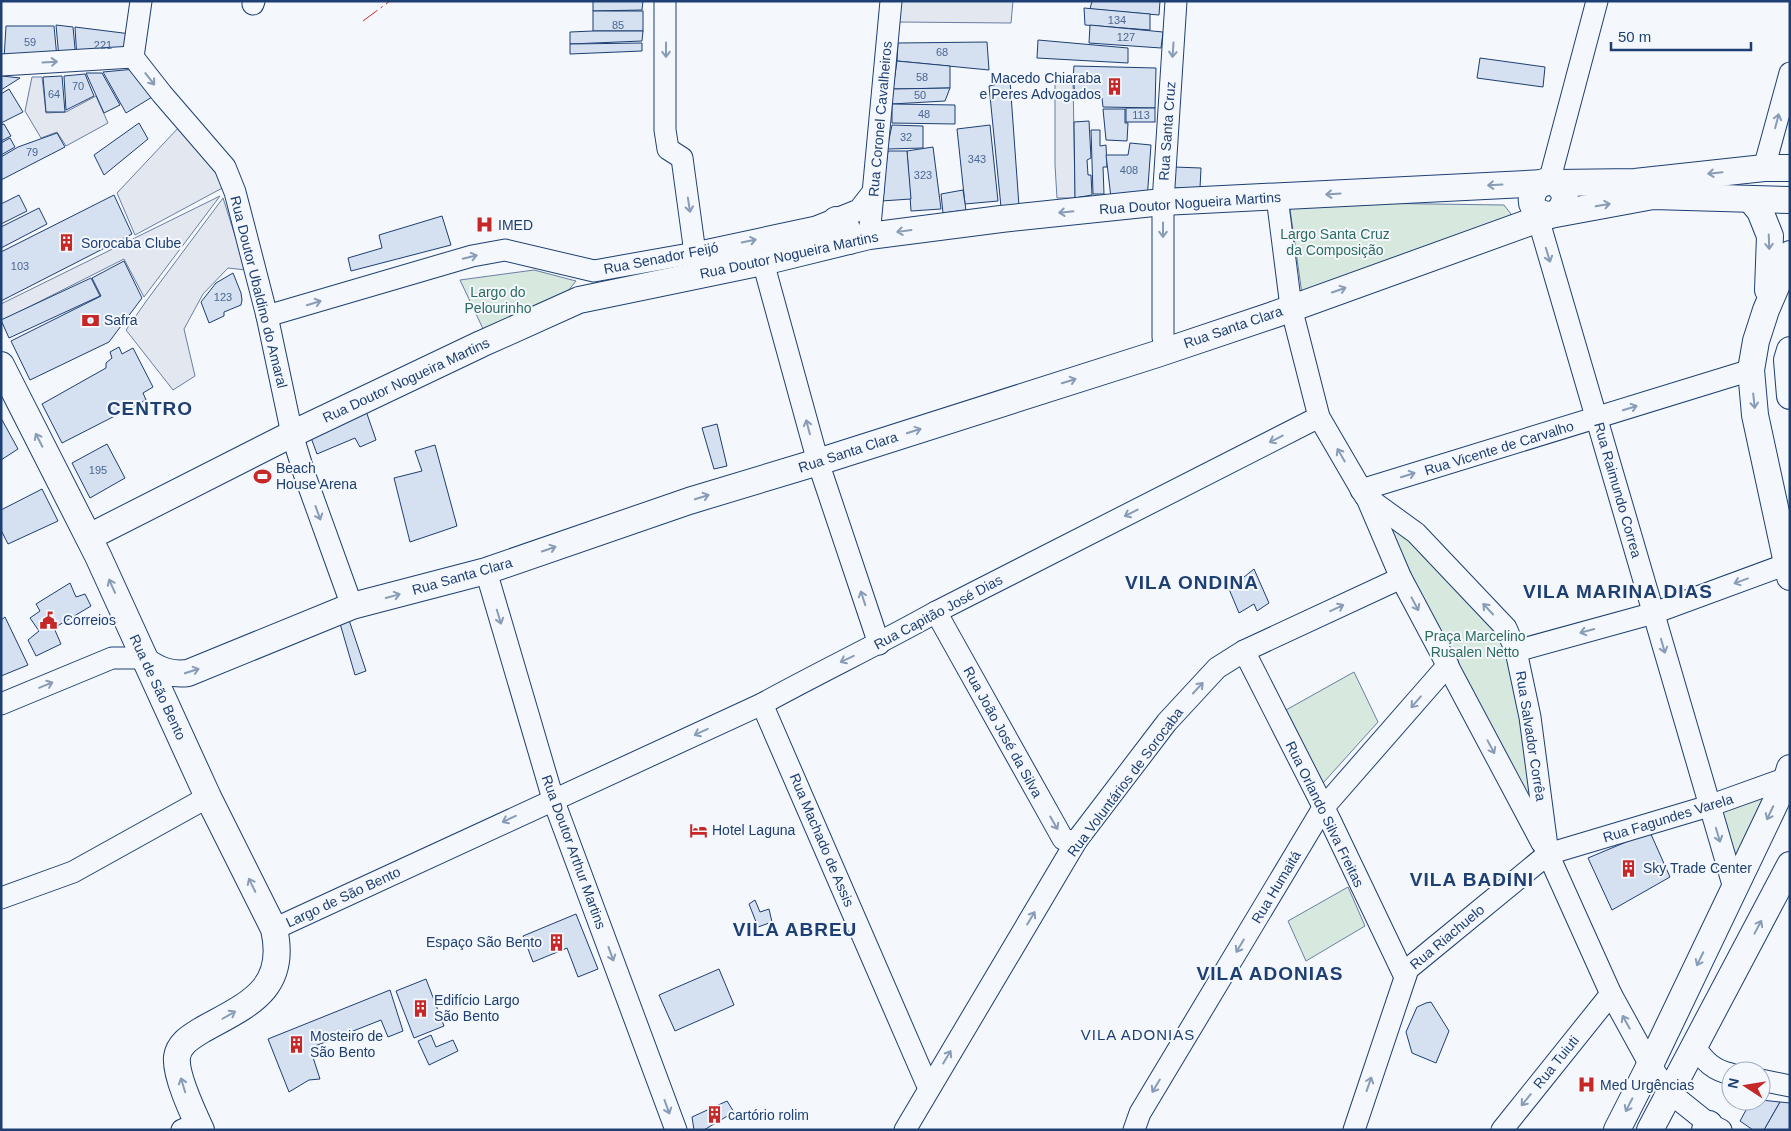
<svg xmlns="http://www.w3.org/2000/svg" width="1791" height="1131" font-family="Helvetica,sans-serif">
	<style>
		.green { fill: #d7e8df; stroke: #687fa3 }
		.parking { fill: #e3e8f0; stroke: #687fa3 }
		.building { fill: #d5e0f0; stroke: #1d3f73 }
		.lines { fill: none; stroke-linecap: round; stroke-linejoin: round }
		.minor-casing { stroke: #1d3f73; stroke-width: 23 }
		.major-casing { stroke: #1d3f73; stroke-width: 28 }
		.minor { stroke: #f4f7fb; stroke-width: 21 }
		.major { stroke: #f4f7fb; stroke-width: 26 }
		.power { stroke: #c62828; stroke-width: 1; stroke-dasharray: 18 4 2.5 4; stroke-linecap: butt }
		.oneway { stroke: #889bb7 }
		.labels { text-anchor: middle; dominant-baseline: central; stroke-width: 4; stroke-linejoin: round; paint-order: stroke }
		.number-label { font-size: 11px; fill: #4b6792 }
		.poi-label { font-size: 14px; fill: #1d3f73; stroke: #f4f7fb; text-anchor: start }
		.street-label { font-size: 14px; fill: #1d3f73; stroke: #f4f7fb }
		.park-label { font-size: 14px; fill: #2c6c60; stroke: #f4f7fb }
		.neighbourhood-label { font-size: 15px; letter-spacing: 1px; fill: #1d3f73; stroke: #f4f7fb }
		.district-label { font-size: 19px; font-weight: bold; letter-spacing: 1px; fill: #1d3f73; stroke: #f4f7fb }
	</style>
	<rect width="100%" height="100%" fill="#f4f7fb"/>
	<g class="green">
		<polygon points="1289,202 1504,205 1511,214 1502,224 1302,294"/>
		<polygon points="534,270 576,281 563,297 485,333 460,280"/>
		<polygon points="1395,523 1502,631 1527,722 1534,809 1384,526"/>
		<polygon points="1354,672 1378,722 1323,783 1286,710"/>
		<polygon points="1775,790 1739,857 1729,848 1718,809"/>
		<polygon points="1348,887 1365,926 1306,961 1288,921"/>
	</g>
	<g class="parking">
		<polygon points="897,1 1013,1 1011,23 898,22"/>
		<polygon points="32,77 42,77 46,113 66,112 96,96 108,123 66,146 57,132 41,138 25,111"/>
		<polygon points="1055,78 1073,78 1075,198 1057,198 1055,165"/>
		<polygon points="180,126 226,186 135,235 117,193"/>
		<polygon points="220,196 144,297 124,259 1,321 1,304"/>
		<polygon points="223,198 246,270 228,268 203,294 184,329 195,376 173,390 126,330 147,300"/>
	</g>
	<g class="building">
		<polygon points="593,1 643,1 642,10 593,11"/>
		<polygon points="1092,1 1160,1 1159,15 1090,9"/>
		<polygon points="1084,8 1150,14 1150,30 1085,25"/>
		<rect x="593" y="11" width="50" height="20"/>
		<polygon points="56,25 73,27 76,59 59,58"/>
		<polygon points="1090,25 1163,32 1161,48 1089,43"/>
		<polygon points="6,26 54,26 57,58 4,59"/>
		<polygon points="75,27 131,34 129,56 77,59"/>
		<polygon points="593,31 643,31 642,41 570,44 570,32"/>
		<polygon points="1038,40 1128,48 1128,63 1037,58"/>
		<polygon points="987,42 989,70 897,61 898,43"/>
		<polygon points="642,43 642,51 570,54 570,44"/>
		<polygon points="1480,58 1545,67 1543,87 1477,78"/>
		<polygon points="897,61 950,66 950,88 893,89"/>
		<polygon points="1074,66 1156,68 1155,108 1103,107 1102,98 1075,94 1073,78"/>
		<polygon points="135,69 157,94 126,113 103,72"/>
		<polygon points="86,73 102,73 120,105 104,113"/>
		<polygon points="85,74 94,96 66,110 64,76"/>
		<polygon points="1,76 2,76 20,78 1,90"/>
		<polygon points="62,76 65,112 46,112 43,77"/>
		<polygon points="1010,81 1019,206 1001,207 989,86"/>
		<polygon points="950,88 945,101 892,104 893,89"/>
		<polygon points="9,89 23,112 1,123 1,94"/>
		<polygon points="892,104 955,105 955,124 892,123"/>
		<rect x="1126" y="108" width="29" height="14"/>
		<polygon points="1103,109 1125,109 1125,123 1128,123 1127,141 1106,140"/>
		<polygon points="1089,121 1091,158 1087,160 1088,175 1091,175 1092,195 1075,198 1074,122"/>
		<polygon points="139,123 148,139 104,175 94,155"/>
		<polygon points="4,124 11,136 1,141 1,125"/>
		<polygon points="892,125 923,126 923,148 887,149"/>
		<polygon points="990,125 998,201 965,204 957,129"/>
		<polygon points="1091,130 1100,130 1100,146 1106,145 1107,167 1103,167 1104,194 1093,194"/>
		<polygon points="57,133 65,147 1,180 1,157 18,147"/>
		<polygon points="10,138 15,147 1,155 1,143"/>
		<polygon points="1130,143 1151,145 1147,200 1111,198 1106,155 1128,155"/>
		<polygon points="933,147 941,209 911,211 907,151"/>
		<polygon points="888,151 907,151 911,199 881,201"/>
		<polygon points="1174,167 1201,168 1200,188 1173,188"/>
		<polygon points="963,190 966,210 943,213 941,194"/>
		<polygon points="19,195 27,211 1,224 1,204"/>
		<polygon points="114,195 132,234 1,301 1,252"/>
		<polygon points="39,208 47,224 1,248 1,227"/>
		<polygon points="442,216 451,245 351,271 348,258 382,248 379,235"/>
		<polygon points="124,261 142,298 109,342 30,380 11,341 101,296 92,278"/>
		<polygon points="233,273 241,293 242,300 241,305 224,312 224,316 209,323 201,302 216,283"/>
		<polygon points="91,278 100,296 9,338 1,320"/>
		<polygon points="119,347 122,354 133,348 153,387 143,393 146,400 62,443 42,404 106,368 106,363 112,358 110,352"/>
		<polygon points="365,408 376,440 360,447 355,438 317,454 310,435"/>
		<polygon points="1,418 18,449 1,460"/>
		<polygon points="717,424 727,466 714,469 702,428"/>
		<polygon points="107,444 125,478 90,498 72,463"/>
		<polygon points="435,445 457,526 410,542 394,478 422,471 415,451"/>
		<polygon points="42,489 58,521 8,544 1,530 1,510"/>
		<polygon points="1254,569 1269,603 1257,611 1254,604 1239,613 1229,589"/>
		<polygon points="70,583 76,597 85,594 91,606 54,628 61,644 36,656 28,640 39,631 30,618 40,611 36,604"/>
		<polygon points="5,617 28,665 1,676 1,620"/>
		<polygon points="348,617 366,671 355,675 339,620"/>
		<polygon points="1650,832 1670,877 1612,910 1588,858"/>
		<polygon points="755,900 760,912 769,909 772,922 758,927 749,904"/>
		<polygon points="576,914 598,969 578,977 567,948 533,962 523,936"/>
		<polygon points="719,969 734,1005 675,1031 659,995"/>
		<polygon points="426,979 444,1026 414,1038 396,991"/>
		<polygon points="390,990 403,1031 388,1037 381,1020 310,1048 320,1079 309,1080 289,1092 268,1039"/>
		<polygon points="1431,1002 1449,1031 1436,1063 1412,1053 1406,1032 1417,1007 1426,1003"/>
		<polygon points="431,1035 436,1047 453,1040 458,1051 429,1065 418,1041"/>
		<polygon points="1761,1100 1780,1102 1764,1130 1753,1130 1740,1121 1751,1101 1761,1101"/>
		<polygon points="727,1101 734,1112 704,1130 694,1130 692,1117"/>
		<polygon points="1780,1102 1790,1103 1790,1130 1764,1130"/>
	</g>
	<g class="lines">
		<defs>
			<g id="minor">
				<polyline points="141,1 133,57 162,94 225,167 235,192 267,316 292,434 304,473 352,606"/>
				<polyline points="665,1 665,130 668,149 682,158 695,253"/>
				<polyline points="253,4 254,1"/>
				<polyline points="1,65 133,57"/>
				<polyline points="1764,168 1790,73"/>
				<polyline points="1549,182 1597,1"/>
				<polyline points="1277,197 1291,307 1319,417 1365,496 1416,533 1506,628 1516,651 1530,717 1548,854 1611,994 1650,1065 1669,1092 1709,1124 1721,1130"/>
				<polyline points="1535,208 1734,888"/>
				<polyline points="869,236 891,1"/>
				<polyline points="763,262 818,462 879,644"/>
				<polyline points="267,316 472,256 505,250 594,271 695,253 816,227 859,210 873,192"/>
				<polyline points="1169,350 1165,347 1163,337 1163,202 1176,1"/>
				<polyline points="1361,490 1751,370"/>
				<polyline points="1366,496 1401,578 1542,843"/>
				<polyline points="486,571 553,799 676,1130"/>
				<polyline points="936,612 1063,839 1068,841 1077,840"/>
				<polyline points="1244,651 1329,818 1405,977"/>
				<polyline points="1516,651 1654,613 1787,564"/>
				<polyline points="1,704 112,658 136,658 147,662"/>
				<polyline points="762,704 926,1082 929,1087"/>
				<polyline points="1,898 73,872 208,797"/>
				<path d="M274 929 762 704C820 672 879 644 936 612L1319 417"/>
				<path d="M1695 1048C1706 1062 1713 1070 1731 1074"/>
				<polyline points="1761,1080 1790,1086"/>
				<polyline points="182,1130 198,1123"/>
				<polyline points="905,1130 1077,840 1167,722 1217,668 1244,651 1401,578"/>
				<polyline points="1134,1130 1140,1113 1323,808 1448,665"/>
				<polyline points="1354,1130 1408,969 1548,854 1709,806 1787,778"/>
				<polyline points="1502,1130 1611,994"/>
			</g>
			<g id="major">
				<polyline points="1555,183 1635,182 1764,168 1790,168"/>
				<polyline points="1750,199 1760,211 1770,236 1768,290"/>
				<path d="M1555 214C1564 208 1569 196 1560 187 1539 165 1514 213 1550 215L1653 196 1790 200"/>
				<path d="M836 220C847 225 849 229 849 241"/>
				<polyline points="1790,254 1766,310 1756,341 1751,370 1755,415 1790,577"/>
				<polyline points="1790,350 1787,360 1790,396"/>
				<path d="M1 365 98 556 208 797 274 929C288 990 247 1005 202 1030 191 1037 179 1043 177 1057 175 1075 193 1113 201 1130"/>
				<polyline points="89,537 292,434 481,344 579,300 763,262 869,236 1001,219 1163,202 1544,183"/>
				<path d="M147 662C160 671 172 675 188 673L352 606 486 571 689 501 818 462 1157 354 1273 315 1550 215"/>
				<polyline points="1617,1130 1650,1065 1770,814 1787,778 1790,768"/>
				<polyline points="1650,1130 1790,865"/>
				<polyline points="1705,1130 1709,1124"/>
			</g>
		</defs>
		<use href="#minor" class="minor-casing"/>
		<use href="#major" class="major-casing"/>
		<use href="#minor" class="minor"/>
		<use href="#major" class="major"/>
		<polyline class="power" points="363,21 390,1"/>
	</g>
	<defs><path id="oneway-shaft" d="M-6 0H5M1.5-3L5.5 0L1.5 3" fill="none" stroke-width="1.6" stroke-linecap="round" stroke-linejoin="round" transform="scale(1.25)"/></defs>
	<g class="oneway">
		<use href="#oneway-shaft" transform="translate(666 50) rotate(90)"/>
		<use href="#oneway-shaft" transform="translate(1173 50) rotate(94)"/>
		<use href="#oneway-shaft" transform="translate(50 62) rotate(-3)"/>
		<use href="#oneway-shaft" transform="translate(150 79) rotate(52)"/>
		<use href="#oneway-shaft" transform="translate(1777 121) rotate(-75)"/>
		<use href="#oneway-shaft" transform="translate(1715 173) rotate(174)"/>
		<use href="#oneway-shaft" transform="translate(1495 185) rotate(177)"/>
		<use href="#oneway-shaft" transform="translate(1333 194) rotate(176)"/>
		<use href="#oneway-shaft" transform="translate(689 205) rotate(81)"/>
		<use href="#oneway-shaft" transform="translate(1603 205) rotate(-10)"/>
		<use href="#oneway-shaft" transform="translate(1066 212) rotate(174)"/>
		<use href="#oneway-shaft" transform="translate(1163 230) rotate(90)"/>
		<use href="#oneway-shaft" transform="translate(904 231) rotate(172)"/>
		<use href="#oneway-shaft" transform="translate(749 241) rotate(-12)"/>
		<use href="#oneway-shaft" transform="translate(1769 242) rotate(88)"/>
		<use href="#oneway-shaft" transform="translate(1548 255) rotate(73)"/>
		<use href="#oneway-shaft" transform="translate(470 257) rotate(-14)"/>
		<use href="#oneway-shaft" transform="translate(1339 290) rotate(-19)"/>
		<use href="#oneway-shaft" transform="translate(314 303) rotate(-17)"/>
		<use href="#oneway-shaft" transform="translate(1069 381) rotate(-17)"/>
		<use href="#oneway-shaft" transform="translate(1754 401) rotate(84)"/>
		<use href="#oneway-shaft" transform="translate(1630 408) rotate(-17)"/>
		<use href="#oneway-shaft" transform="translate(808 427) rotate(-105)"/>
		<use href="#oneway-shaft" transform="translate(914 431) rotate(-18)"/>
		<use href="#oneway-shaft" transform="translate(1276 439) rotate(153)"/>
		<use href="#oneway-shaft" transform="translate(39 440) rotate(-117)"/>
		<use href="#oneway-shaft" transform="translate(1341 455) rotate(-120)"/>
		<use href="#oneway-shaft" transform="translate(1408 475) rotate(-17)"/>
		<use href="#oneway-shaft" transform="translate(702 497) rotate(-17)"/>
		<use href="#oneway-shaft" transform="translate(318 513) rotate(70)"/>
		<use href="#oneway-shaft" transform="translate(1131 513) rotate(153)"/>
		<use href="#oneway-shaft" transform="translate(549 549) rotate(-19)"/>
		<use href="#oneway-shaft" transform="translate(1741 581) rotate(160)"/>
		<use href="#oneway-shaft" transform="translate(112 586) rotate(-114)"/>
		<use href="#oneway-shaft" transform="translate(393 596) rotate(-15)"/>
		<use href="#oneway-shaft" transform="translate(863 598) rotate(-108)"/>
		<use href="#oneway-shaft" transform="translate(1415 604) rotate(62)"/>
		<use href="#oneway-shaft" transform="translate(1337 608) rotate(-25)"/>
		<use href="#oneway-shaft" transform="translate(1488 609) rotate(-133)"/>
		<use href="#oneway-shaft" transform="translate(499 617) rotate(73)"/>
		<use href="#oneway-shaft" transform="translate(1587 631) rotate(165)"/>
		<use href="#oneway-shaft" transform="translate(1663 646) rotate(74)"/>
		<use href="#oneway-shaft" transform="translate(847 659) rotate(155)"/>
		<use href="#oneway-shaft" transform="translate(192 671) rotate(-18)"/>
		<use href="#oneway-shaft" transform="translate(46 685) rotate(-22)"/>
		<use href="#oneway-shaft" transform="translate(1198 688) rotate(-47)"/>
		<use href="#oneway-shaft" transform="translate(1416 702) rotate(131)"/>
		<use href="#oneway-shaft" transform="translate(701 732) rotate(155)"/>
		<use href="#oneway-shaft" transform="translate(1491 747) rotate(62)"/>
		<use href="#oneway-shaft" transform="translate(1770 813) rotate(115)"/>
		<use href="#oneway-shaft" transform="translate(509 819) rotate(155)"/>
		<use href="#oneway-shaft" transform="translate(1054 823) rotate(60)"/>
		<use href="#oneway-shaft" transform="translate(1718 835) rotate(73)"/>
		<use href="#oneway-shaft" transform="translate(252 885) rotate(-116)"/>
		<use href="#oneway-shaft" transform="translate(1031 918) rotate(-59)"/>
		<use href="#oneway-shaft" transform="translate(1758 927) rotate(-62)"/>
		<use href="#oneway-shaft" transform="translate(1240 946) rotate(121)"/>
		<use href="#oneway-shaft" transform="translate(611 954) rotate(70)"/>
		<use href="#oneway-shaft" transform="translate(1700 959) rotate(116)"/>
		<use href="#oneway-shaft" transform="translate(229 1015) rotate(-30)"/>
		<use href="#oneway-shaft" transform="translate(1626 1022) rotate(-119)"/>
		<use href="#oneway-shaft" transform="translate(947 1057) rotate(-59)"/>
		<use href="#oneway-shaft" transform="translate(1369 1084) rotate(-71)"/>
		<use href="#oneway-shaft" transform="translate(183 1085) rotate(-107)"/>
		<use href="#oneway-shaft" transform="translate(1156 1086) rotate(121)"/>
		<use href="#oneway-shaft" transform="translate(1526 1100) rotate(129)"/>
		<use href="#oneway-shaft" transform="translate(1629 1105) rotate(117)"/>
		<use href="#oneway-shaft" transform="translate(667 1107) rotate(70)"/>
	</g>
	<defs>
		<symbol id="building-bare" viewBox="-9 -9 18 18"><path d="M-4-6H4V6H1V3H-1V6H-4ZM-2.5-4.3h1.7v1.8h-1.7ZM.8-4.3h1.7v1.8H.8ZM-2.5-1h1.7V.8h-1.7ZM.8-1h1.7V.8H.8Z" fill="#c62828" stroke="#f4f7fb" stroke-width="2.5" paint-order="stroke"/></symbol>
		<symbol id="hospital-bare" viewBox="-9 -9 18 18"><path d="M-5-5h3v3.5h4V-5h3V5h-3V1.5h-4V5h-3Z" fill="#c62828" stroke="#f4f7fb" stroke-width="2.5" paint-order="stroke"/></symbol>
		<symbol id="bank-bare" viewBox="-9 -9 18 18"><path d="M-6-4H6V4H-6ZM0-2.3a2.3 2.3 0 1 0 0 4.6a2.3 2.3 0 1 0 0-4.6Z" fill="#c62828" stroke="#f4f7fb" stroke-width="2.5" paint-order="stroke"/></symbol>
		<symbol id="stadium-bare" viewBox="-9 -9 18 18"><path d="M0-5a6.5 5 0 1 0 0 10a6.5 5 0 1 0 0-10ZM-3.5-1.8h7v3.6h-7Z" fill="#c62828" stroke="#f4f7fb" stroke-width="2.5" paint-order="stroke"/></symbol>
		<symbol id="civic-bare" viewBox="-9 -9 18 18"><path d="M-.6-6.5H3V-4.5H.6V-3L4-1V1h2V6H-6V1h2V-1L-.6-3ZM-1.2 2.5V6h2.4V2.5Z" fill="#c62828" stroke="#f4f7fb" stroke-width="2.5" paint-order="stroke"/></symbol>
		<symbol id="hotel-bare" viewBox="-9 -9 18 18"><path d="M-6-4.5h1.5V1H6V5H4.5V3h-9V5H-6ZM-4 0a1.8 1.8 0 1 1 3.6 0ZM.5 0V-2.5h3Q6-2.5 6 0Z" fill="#c62828" stroke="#f4f7fb" stroke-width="2.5" paint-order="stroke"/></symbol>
	</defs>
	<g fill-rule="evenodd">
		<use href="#building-bare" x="1102" y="74" width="25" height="25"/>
		<use href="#hospital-bare" x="472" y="212" width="25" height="25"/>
		<use href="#building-bare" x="54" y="230" width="25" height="25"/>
		<use href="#bank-bare" x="78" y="308" width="25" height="25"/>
		<use href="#stadium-bare" x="250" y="464" width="25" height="25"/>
		<use href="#civic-bare" x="36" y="608" width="25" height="25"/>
		<use href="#hotel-bare" x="686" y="818" width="25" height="25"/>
		<use href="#building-bare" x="1616" y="856" width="25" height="25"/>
		<use href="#building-bare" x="544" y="930" width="25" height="25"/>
		<use href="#building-bare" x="408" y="996" width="25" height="25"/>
		<use href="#building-bare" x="284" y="1032" width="25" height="25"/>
		<use href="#hospital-bare" x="1574" y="1072" width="25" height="25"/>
		<use href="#building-bare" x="702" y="1102" width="25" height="25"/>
	</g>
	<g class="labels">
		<g class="number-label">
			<text x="1117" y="20">134</text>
			<text x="618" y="25">85</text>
			<text x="1126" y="37">127</text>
			<text x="30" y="42">59</text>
			<text x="103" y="45">221</text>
			<text x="942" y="52">68</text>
			<text x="922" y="77">58</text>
			<text x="78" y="86">70</text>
			<text x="54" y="94">64</text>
			<text x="920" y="95">50</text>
			<text x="924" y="114">48</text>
			<text x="1141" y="115">113</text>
			<text x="906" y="137">32</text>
			<text x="32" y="152">79</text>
			<text x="977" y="159">343</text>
			<text x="1129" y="170">408</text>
			<text x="923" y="175">323</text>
			<text x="20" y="266">103</text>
			<text x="223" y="297">123</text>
			<text x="98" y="470">195</text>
		</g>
		<g class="poi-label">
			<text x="1101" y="78" text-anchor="end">Macedo Chiaraba<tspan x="1101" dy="16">e Peres Advogados</tspan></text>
			<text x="498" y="225">IMED</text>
			<text x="81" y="243">Sorocaba Clube</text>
			<text x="104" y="320">Safra</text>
			<text x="276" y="468">Beach<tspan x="276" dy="16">House Arena</tspan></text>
			<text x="63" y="620">Correios</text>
			<text x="712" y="830">Hotel Laguna</text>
			<text x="1643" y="868">Sky Trade Center</text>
			<text x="542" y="942" text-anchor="end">Espaço São Bento</text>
			<text x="434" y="1000">Edifício Largo<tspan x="434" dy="16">São Bento</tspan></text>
			<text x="310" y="1036">Mosteiro de<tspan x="310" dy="16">São Bento</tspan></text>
			<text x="1600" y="1085">Med Urgências</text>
			<text x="728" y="1115">cartório rolim</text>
		</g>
		<g class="street-label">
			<text transform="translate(880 119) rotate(-85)">Rua Coronel Cavalheiros</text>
			<text transform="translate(1167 131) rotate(-86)">Rua Santa Cruz</text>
			<text transform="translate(1190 203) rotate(-4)">Rua Doutor Nogueira Martins</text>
			<text transform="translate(789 255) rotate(-12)">Rua Doutor Nogueira Martins</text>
			<text transform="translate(661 258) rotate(-11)">Rua Senador Feijó</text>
			<text transform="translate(259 292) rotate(76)">Rua Doutor Ubaldino do Amaral</text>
			<text transform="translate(1233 327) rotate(-19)">Rua Santa Clara</text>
			<text transform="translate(406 380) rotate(-25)">Rua Doutor Nogueira Martins</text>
			<text transform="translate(1499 448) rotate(-17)">Rua Vicente de Carvalho</text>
			<text transform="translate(848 452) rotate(-18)">Rua Santa Clara</text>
			<text transform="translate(1618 490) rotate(74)">Rua Raimundo Correa</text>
			<text transform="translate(462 576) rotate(-16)">Rua Santa Clara</text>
			<text transform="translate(938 612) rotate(-28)">Rua Capitão José Dias</text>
			<text transform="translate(158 687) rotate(65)">Rua de São Bento</text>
			<text transform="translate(1003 732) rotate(61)">Rua João José da Silva</text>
			<text transform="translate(1531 736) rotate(81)">Rua Salvador Corrêa</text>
			<text transform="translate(1125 782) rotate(-53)">Rua Voluntários de Sorocaba</text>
			<text transform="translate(1325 814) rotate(64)">Rua Orlando Silva Freitas</text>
			<text transform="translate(1668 818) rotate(-17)">Rua Fagundes Varela</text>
			<text transform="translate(822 840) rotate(67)">Rua Machado de Assis</text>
			<text transform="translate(574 852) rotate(70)">Rua Doutor Arthur Martins</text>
			<text transform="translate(1276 887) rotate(-59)">Rua Humaitá</text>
			<text transform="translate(343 897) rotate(-25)">Largo de São Bento</text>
			<text transform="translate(1447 937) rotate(-40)">Rua Riachuelo</text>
			<text transform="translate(1556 1062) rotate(-51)">Rua Tuiuti</text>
		</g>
		<g class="park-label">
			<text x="1335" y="234">Largo Santa Cruz<tspan x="1335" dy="16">da Composição</tspan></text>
			<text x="498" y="292">Largo do<tspan x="498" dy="16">Pelourinho</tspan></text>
			<text x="1475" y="636">Praça Marcelino<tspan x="1475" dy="16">Rusalen Netto</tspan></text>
		</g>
		<g class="neighbourhood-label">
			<text x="1138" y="1034">VILA ADONIAS</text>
		</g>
		<g class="district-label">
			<text x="150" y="408">CENTRO</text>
			<text x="1192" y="582">VILA ONDINA</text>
			<text x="1618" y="591">VILA MARINA DIAS</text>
			<text x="1472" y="879">VILA BADINI</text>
			<text x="795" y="929">VILA ABREU</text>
			<text x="1270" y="973">VILA ADONIAS</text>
		</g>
	</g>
	<rect width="1791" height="1131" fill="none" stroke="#1d3f73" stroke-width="5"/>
	<g transform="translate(1746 1086) rotate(282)"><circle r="24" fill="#f4f7fb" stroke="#9eadc5"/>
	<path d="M0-4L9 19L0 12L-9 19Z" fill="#c62828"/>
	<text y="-8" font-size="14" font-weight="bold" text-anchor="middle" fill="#1d3f73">N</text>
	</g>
	<path d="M1611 42v8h140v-8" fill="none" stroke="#1d3f73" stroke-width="2.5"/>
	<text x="1618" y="42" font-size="15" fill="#1d3f73" stroke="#f4f7fb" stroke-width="4" paint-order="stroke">50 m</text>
</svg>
